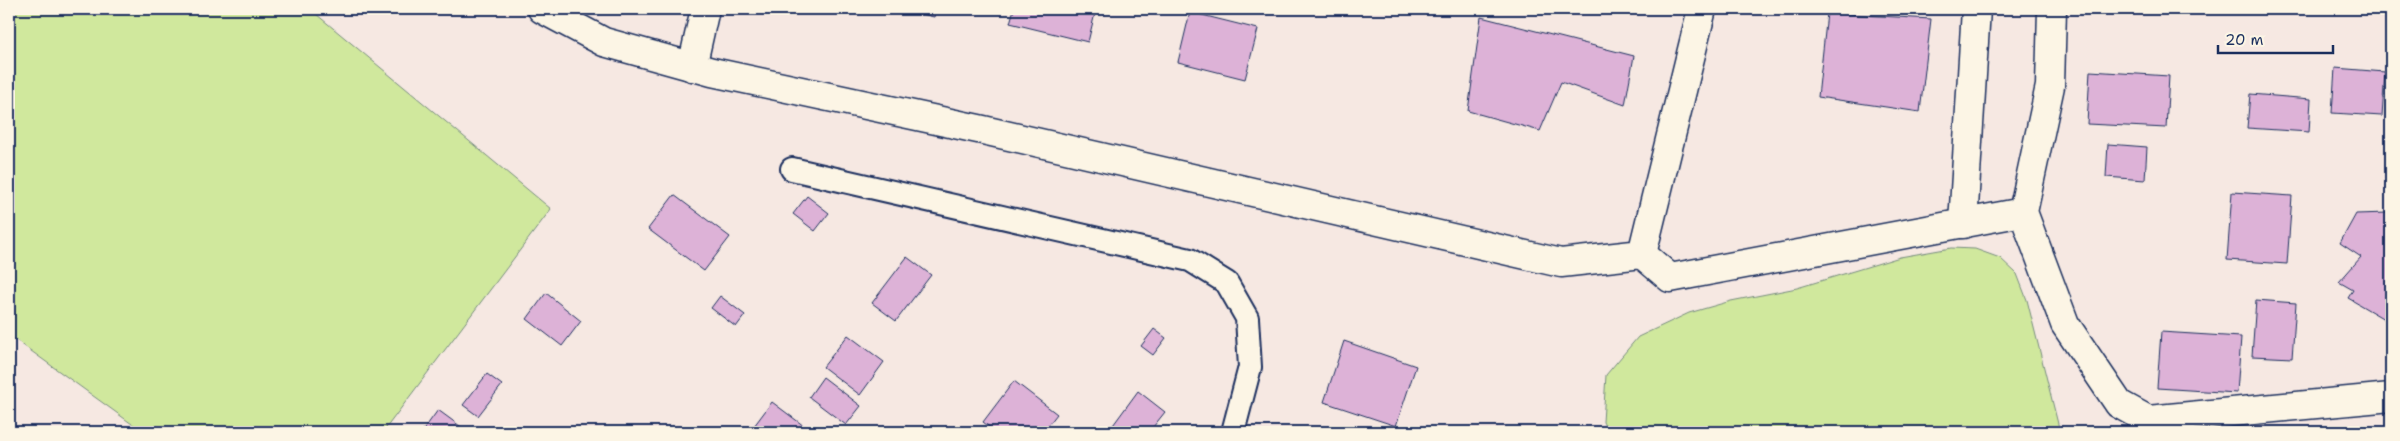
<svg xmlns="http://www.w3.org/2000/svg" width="2400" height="441" font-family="'Shantell Sans',sans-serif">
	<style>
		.green { fill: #d0e89d; stroke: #768c7e }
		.building { fill: #ddb2d7; stroke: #1b2f5e }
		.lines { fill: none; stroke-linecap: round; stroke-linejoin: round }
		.service-casing { stroke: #1b2f5e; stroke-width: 26 }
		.minor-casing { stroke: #1b2f5e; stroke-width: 31 }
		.service { stroke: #fcf5e5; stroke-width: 22 }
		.minor { stroke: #fcf5e5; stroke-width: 28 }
	</style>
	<rect width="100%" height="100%" fill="#f6e8e2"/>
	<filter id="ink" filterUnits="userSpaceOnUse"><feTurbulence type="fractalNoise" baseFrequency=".02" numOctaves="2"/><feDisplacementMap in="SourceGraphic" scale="10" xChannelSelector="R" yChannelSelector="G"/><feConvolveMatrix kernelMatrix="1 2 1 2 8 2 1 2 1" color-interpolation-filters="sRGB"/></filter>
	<g filter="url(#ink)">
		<g class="green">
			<polygon points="9,9 310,9 551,209 383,432 143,432 9,335"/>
			<polygon points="1951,248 1975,249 2000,258 2017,274 2027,300 2060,432 1608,432 1603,422 1606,375 1638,337 1689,313 1731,301 1797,288 1900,257"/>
		</g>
		<g class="building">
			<polygon points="902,9 936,9 934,17"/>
			<polygon points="1014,9 1096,9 1088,42 1010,23"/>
			<polygon points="1190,12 1258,29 1245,79 1178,62"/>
			<polygon points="1827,13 1931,19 1920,112 1818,97"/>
			<polygon points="1481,17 1634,56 1625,105 1561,82 1540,131 1468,111"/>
			<polygon points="2335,68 2385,72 2382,116 2332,113"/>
			<polygon points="2090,71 2169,76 2166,128 2087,124"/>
			<polygon points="2250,94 2311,99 2309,132 2247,128"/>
			<polygon points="2108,144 2147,147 2145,180 2106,177"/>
			<polygon points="2232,192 2292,196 2287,264 2227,260"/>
			<polygon points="674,195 730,237 704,271 648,229"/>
			<polygon points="807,196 829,213 815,231 793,214"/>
			<polygon points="2390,205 2391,206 2391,323 2348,298 2353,290 2339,282 2361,257 2340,243 2356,214 2388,213"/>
			<polygon points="907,257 931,275 896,321 872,303"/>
			<polygon points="546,293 581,321 562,346 527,319"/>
			<polygon points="720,296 745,315 736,327 711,308"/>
			<polygon points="2256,300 2296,303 2292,358 2252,356"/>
			<polygon points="1154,329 1166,338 1153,355 1141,346"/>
			<polygon points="2161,332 2241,337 2237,393 2157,388"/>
			<polygon points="848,335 884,362 860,395 823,367"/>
			<polygon points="1344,341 1416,366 1396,426 1324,402"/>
			<polygon points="487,374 502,385 478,416 463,405"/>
			<polygon points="823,377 861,406 846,425 809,397"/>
			<polygon points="1014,381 1057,414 1043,432 996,432 983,422"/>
			<polygon points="1138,391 1165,412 1149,432 1108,432"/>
			<polygon points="772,402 812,432 763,432 754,426"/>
			<polygon points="438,410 468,432 422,432"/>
		</g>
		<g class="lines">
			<defs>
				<polyline id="service" points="792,169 1190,260 1227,283 1247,318 1250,367 1233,432"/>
				<g id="minor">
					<polyline points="542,9 604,42 712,72 983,130 1561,263 1642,254 1702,9"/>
					<polyline points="2052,9 2050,86 2023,212 2065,324 2119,404 2148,420 2391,397"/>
					<polyline points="692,67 705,9"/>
					<polyline points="1963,224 1976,9"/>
					<polyline points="1642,254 1670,278 2023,212"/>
				</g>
			</defs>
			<use href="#service" class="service-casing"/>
			<use href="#minor" class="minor-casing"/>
			<use href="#service" class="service"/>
			<use href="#minor" class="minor"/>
		</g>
	</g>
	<rect width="2400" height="441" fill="none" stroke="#fcf5e5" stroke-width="30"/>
	<rect x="15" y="15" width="2370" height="411" fill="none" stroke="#1b2f5e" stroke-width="2" filter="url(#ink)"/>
	<path d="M2218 45v8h115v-8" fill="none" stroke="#1b2f5e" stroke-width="2.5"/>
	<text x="2225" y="45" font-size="15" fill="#1b2f5e" stroke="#fcf5e5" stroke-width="4" paint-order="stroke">20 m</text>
</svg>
